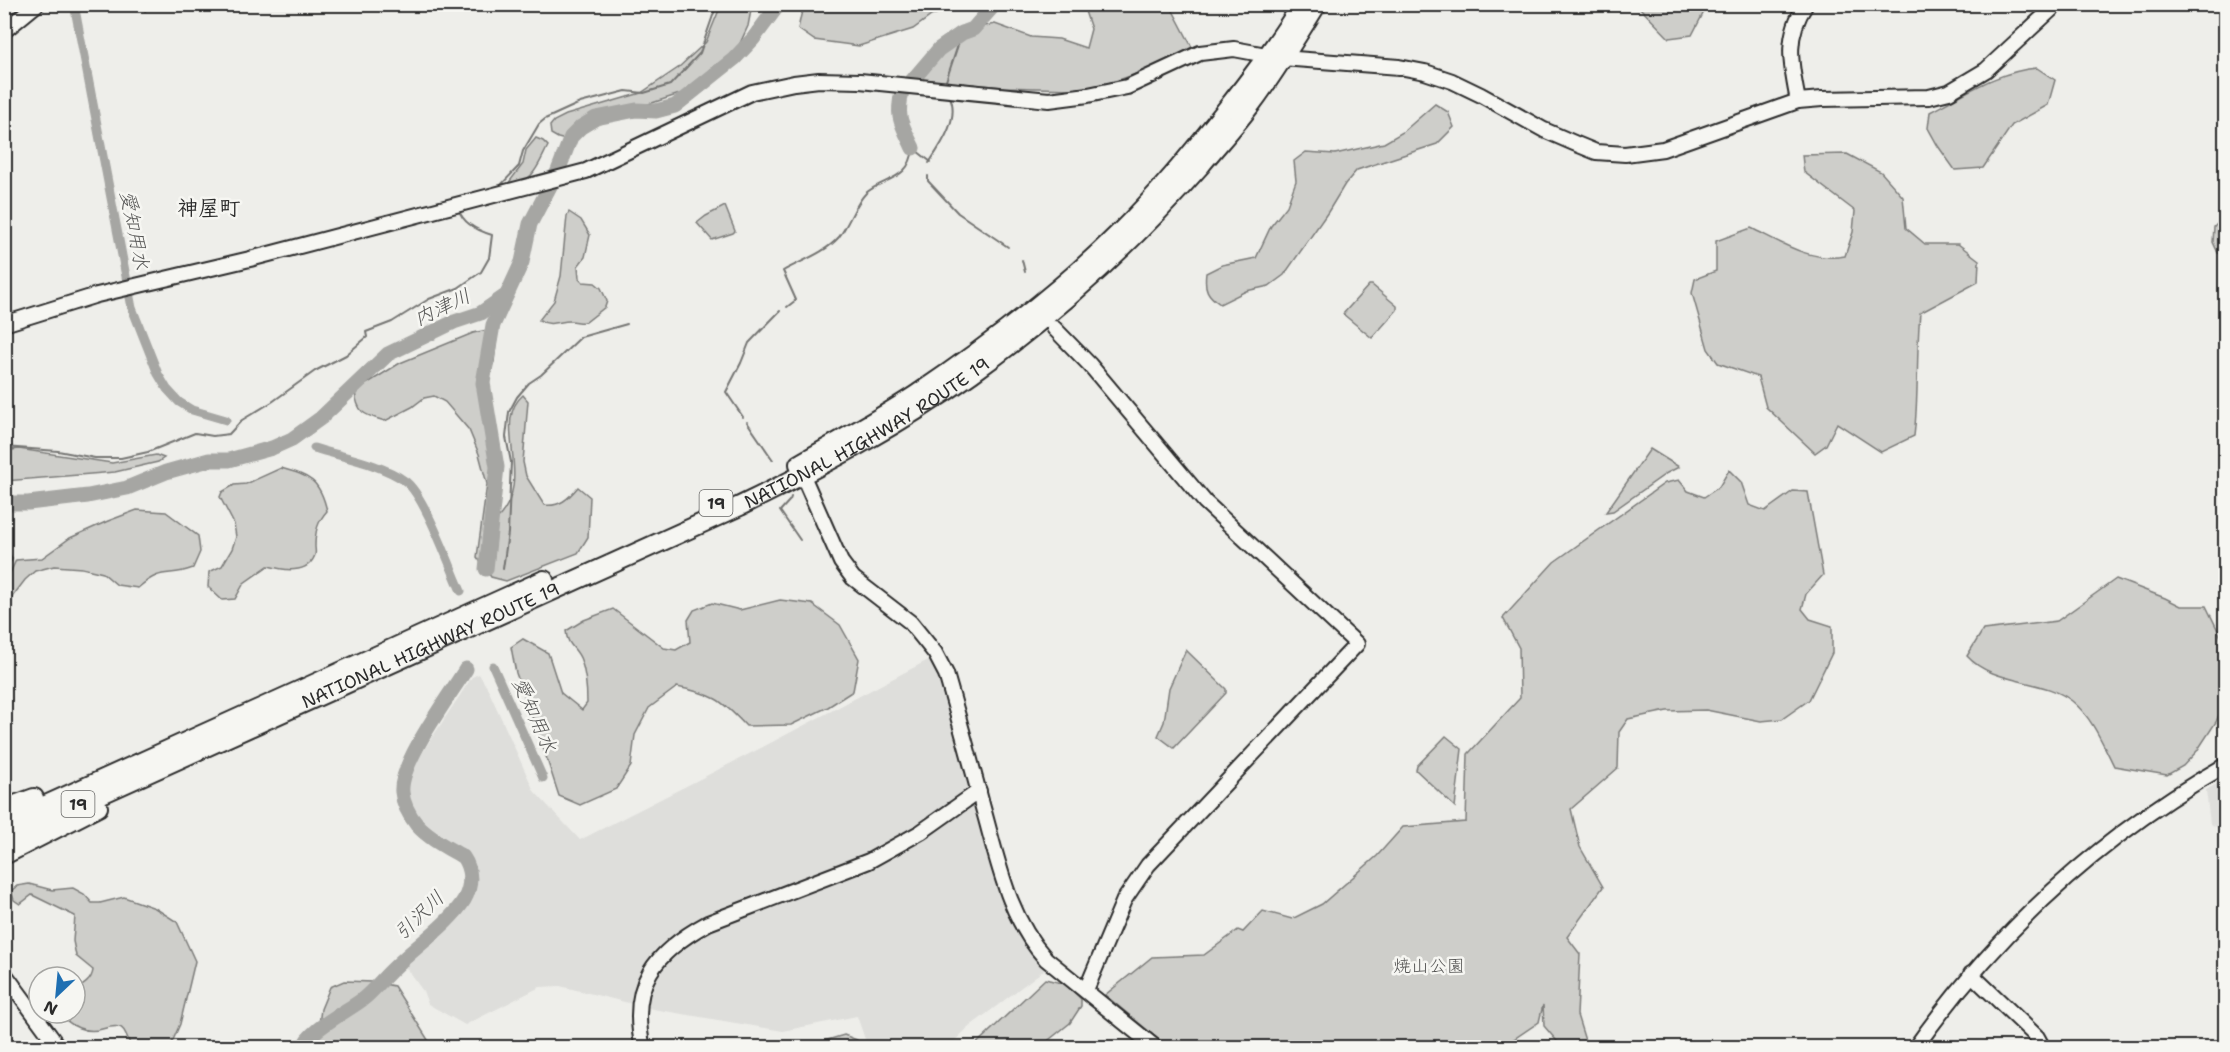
<svg xmlns="http://www.w3.org/2000/svg" width="2230" height="1052" font-family="'Shantell Sans','Klee One',sans-serif">
	<style>
		.built { fill: #dededb }
		.green { fill: #cececa; stroke: #7c7c7a; stroke-width: 1.5 }
		.lines { fill: none; stroke-linecap: round; stroke-linejoin: round }
		.stream { stroke: #757573; stroke-width: 2 }
		.canal { stroke: #a6a6a3; stroke-width: 9 }
		.river { stroke: #a6a6a3; stroke-width: 15 }
		.secondary-casing { stroke: #2b2b2b; stroke-width: 18 }
		.highway-casing { stroke: #2b2b2b; stroke-width: 22 }
		.secondary { stroke: #f6f6f2; stroke-width: 14 }
		.highway { stroke: #f6f6f2; stroke-width: 18 }
		.labels { text-anchor: middle; dominant-baseline: central; stroke-width: 5; stroke-linejoin: round; paint-order: stroke }
		.shield { fill: #f6f6f2; stroke: #686867; stroke-width: 1.5 }
		.shield-label { font-size: 16px; font-weight: bold; fill: #2b2b2b }
		.street-label { font-size: 18px; fill: #2b2b2b; stroke: #f6f6f2 }
		.park-label { font-size: 18px; fill: #545453; stroke: #f6f6f2 }
		.water-label { font-size: 20px; font-style: italic; fill: #565655; stroke: #f6f6f2 }
		.quarter-label { font-size: 21px; font-weight: bold; fill: #2b2b2b; stroke: #f6f6f2 }
	</style>
	<rect width="100%" height="100%" fill="#eeeeea"/>
	<filter id="ink" filterUnits="userSpaceOnUse"><feTurbulence type="fractalNoise" baseFrequency=".0167" numOctaves="2"/><feDisplacementMap in="SourceGraphic" scale="12" xChannelSelector="R" yChannelSelector="G"/><feConvolveMatrix kernelMatrix="1 2 1 2 8 2 1 2 1" color-interpolation-filters="sRGB"/></filter>
	<g filter="url(#ink)">
		<g class="built">
			<polygon points="930,659 934,661 940,675 999,886 1009,914 1017,928 1048,967 969,1027 948,1047 868,1048 857,1016 783,1031 653,1009 560,986 540,987 465,1025 428,1004 423,991 403,964 461,909 467,901 471,889 473,873 466,857 459,850 425,828 416,819 409,802 407,781 412,768 472,677 479,674 488,689 534,791 580,840 759,749"/>
			<polygon points="2225,779 2225,831 2210,824 2206,790"/>
		</g>
		<g class="green">
			<polygon points="808,4 950,4 950,5 947,9 931,16 913,29 859,46 814,40 798,29 801,15"/>
			<polygon points="1705,4 1706,8 1692,35 1669,38 1637,5"/>
			<polygon points="721,5 752,5 748,26 735,54 695,89 652,103 620,111 594,122 566,140 558,138 551,134 550,126 554,121 566,115 641,93 678,68 706,42"/>
			<path d="M1083 5H1170L1192 47C1155 69 1115 84 1073 91V89L1004 87 917 79 916 70 939 44 969 29 995 24 1031 37 1059 39 1086 48 1091 29Z"/>
			<path d="M2037 68 2055 80 2048 105 2012 125 1983 168 1955 170 1938 146 1928 128 1930 112C1965 94 1998 71 2037 68Z"/>
			<path d="M1435 104 1448 112 1454 127 1437 144 1357 170 1345 184 1328 212 1284 275 1269 286 1246 291 1220 304C1207 295 1204 289 1206 273L1222 265 1256 258 1271 226 1287 206 1296 181 1294 161 1306 152 1335 154 1384 143 1403 132Z"/>
			<path d="M536 138 543 141 548 146C537 167 533 184 507 185L523 164 526 150Z"/>
			<path d="M1847 154 1881 172 1903 197 1906 228 1925 244H1958L1979 260 1978 282 1920 313C1916 354 1919 395 1914 436L1881 452 1837 423 1826 445 1815 453 1766 407 1758 377 1718 363 1708 349 1692 293 1695 279 1716 271V241L1751 228C1780 242 1812 263 1845 256L1853 232 1855 211 1804 172 1802 155Z"/>
			<polygon points="725,206 735,231 733,233 712,240 697,223 706,216"/>
			<path d="M569 212 581 220 590 235 585 257 578 266 579 278 583 282 595 283 601 288 607 301 605 307 586 322C580 323 576 321 570 321 559 321 551 327 539 320L554 301 561 276 567 216Z"/>
			<polygon points="2224,217 2226,219 2225,256 2218,253 2213,242 2214,227"/>
			<polygon points="1369,285 1372,285 1397,306 1397,310 1372,338 1343,314"/>
			<path d="M487 330 497 336 494 362 479 396C491 439 496 472 490 516L496 520C537 480 490 423 523 395L528 401 523 462 526 476 544 505C560 507 568 499 578 487L590 497 588 537 578 553 506 581 491 577 477 557 487 484 479 454 469 430 445 402 434 396 424 398 412 407 385 421C365 415 357 414 355 391L400 363 473 333Z"/>
			<polygon points="19,449 112,463 156,455 164,458 158,462 115,472 5,481 5,451"/>
			<polygon points="1650,449 1679,467 1667,473 1613,511 1606,512"/>
			<path d="M281 468C310 476 320 480 327 511 318 521 315 531 315 546 315 549 316 552 315 555 308 575 283 570 268 566L244 583 235 599 222 600 208 587 209 572 222 566 232 549 236 537 234 524 220 497 222 492 234 485 246 484Z"/>
			<polygon points="1729,470 1741,482 1749,505 1765,511 1793,491 1808,492 1823,575 1806,594 1802,609 1810,619 1832,626 1832,653 1809,700 1782,719 1761,721 1706,710 1667,711 1628,719 1619,732 1618,768 1571,809 1580,847 1603,887 1567,937 1580,954 1577,1015 1587,1047 1562,1047 1544,1026 1543,1005 1539,1022 1502,1047 1168,1047 1105,995 1152,957 1204,955 1238,930 1243,932 1263,911 1292,919 1322,904 1377,856 1403,827 1466,822 1468,754 1520,698 1519,648 1503,618 1554,562 1665,483 1679,480 1688,491 1704,497 1719,487"/>
			<path d="M137 510 166 512 198 536 200 552 193 568C167 578 163 566 138 588L117 585 103 573 82 568 54 566 35 571 25 580 12 597 11 618 5 629V584L16 560 42 558 70 538 108 521Z"/>
			<path d="M2116 579 2165 598 2181 606H2206L2225 645V701L2216 722 2197 751 2183 766 2167 775 2114 766C2103 744 2092 717 2072 701 2043 678 1993 685 1967 656L1983 630 2057 621Z"/>
			<path d="M780 600 812 604 840 625 859 659 853 691 828 707 791 725 746 726C721 699 713 694 677 687L649 708 635 735 631 766 616 789 580 805 559 796 542 744 516 673 511 647 523 639 548 653 561 693 582 710 587 703C587 689 586 674 581 660 577 648 567 646 566 631L584 620 613 609 664 648 676 650 690 642 688 620 694 610 712 603 740 610Z"/>
			<polygon points="1186,650 1226,689 1226,693 1174,748 1158,736 1164,722 1169,688"/>
			<polygon points="1446,736 1462,749 1455,807 1416,770 1417,766"/>
			<path d="M29 884 52 890 73 888 84 894 92 903H100L124 897 155 908 177 922 195 961 180 1024 170 1047H131C124 1026 122 1023 102 1029 86 1034 69 1026 60 1013H75V990C84 985 92 980 93 970L76 956 73 941 75 916 32 895 20 904 14 900 11 891 17 886Z"/>
			<polygon points="1045,979 1066,984 1081,999 1081,1006 1070,1023 1040,1047 973,1047"/>
			<polygon points="344,981 373,982 394,986 430,1043 427,1047 316,1047 321,1009 330,987"/>
			<polygon points="844,1035 857,1040 858,1047 804,1047"/>
		</g>
		<g class="lines">
			<g class="stream">
				<polyline points="145,11 151,4"/>
				<polyline points="945,84 962,33"/>
				<path d="M929 163C941 145 961 117 949 95"/>
				<polyline points="928,176 928,181 958,213 1008,247"/>
				<polyline points="492,189 500,186 519,166 523,151 539,124 545,119 580,103 626,91 644,93 670,85 700,53 717,4"/>
				<polyline points="1022,260 1025,272"/>
				<path d="M787 307 796 300 783 271C801 261 825 253 839 237 849 224 855 204 866 193 884 177 910 181 913 148L931 162"/>
				<polyline points="743,417 726,392 741,363 749,343 780,311"/>
				<polyline points="747,422 773,460"/>
				<path d="M4 447 58 451 95 458H121L148 452 195 433 213 436 229 434 242 420 272 402 315 371 346 355 367 337 366 332 392 322 429 299 458 288 481 272 489 258 492 235C479 231 463 224 459 210"/>
				<polyline points="791,497 790,500 780,511 800,540"/>
				<polyline points="4,543 12,559 4,572"/>
				<polyline points="503,569 508,533 511,462 506,437 509,412 517,397 529,383 541,375 581,337 627,324"/>
			</g>
			<g class="canal">
				<polyline points="74,4 132,308 158,374 167,389 179,402 192,410 226,420"/>
				<path d="M314 448C342 457 382 464 405 481 424 494 450 567 461 591"/>
				<polyline points="493,666 543,778"/>
			</g>
			<g class="river">
				<polyline points="910,83 939,49 962,33 973,29 995,4"/>
				<path d="M902 91C896 119 901 122 913 148"/>
				<polyline points="4,503 28,503 88,496 127,488 166,472 209,460 229,460 272,448 292,439 321,418 388,354 454,322 481,313 504,297"/>
				<polyline points="486,569 497,467 483,383 493,325 522,262 530,224 558,171 571,137 581,127 596,118 636,110 656,111 675,106 734,59 753,39 779,4"/>
				<path d="M303 1048C308 1030 348 1011 363 999 374 990 384 977 395 967 414 948 451 922 464 900 472 886 472 870 463 857 448 848 428 838 417 825 409 815 403 805 402 792 399 763 450 695 466 669"/>
			</g>
			<defs>
				<g id="secondary">
					<polyline points="4,31 37,4"/>
					<path d="M1798 101C1791 65 1784 37 1806 4"/>
					<polyline points="4,324 97,295 250,259 586,171 752,92 794,83 819,80 860,81 1049,100 1088,95 1127,87 1200,53 1234,49 1282,58 1399,67 1425,72 1452,81 1481,95 1544,130 1574,143 1596,152 1625,154 1663,149 1798,101 1822,99 1929,97 1949,92 1986,70 2057,4"/>
					<polyline points="1054,328 1090,365 1205,502 1357,644 1148,865 1124,900 1086,990"/>
					<path d="M799 467 841 562 853 578 910 622 935 653 946 674C959 719 971 763 983 808 998 861 1008 917 1046 959L1156 1048"/>
					<polyline points="4,973 59,1048"/>
					<polyline points="1971,974 2037,1037 2043,1048"/>
					<path d="M643 1048C628 984 655 952 708 923L869 861 921 832 979 791"/>
					<path d="M1915 1048C1997 932 2102 835 2226 765"/>
				</g>
				<g id="highway">
					<path d="M799 464C838 442 878 420 916 395 987 347 1057 295 1118 234 1157 196 1191 154 1225 111 1252 77 1279 42 1302 4"/>
					<polyline points="4,809 34,798"/>
					<polyline points="4,824 544,580"/>
					<path id="s1" d="M4 838 740 506C820 467 900 425 972 373 1056 313 1132 243 1200 166 1217 145 1236 125 1252 103 1275 72 1296 38 1317 4"/>
					<polyline points="4,855 98,807"/>
				</g>
			</defs>
			<use href="#secondary" class="secondary-casing"/>
			<use href="#highway" class="highway-casing"/>
			<use href="#secondary" class="secondary"/>
			<use href="#highway" class="highway"/>
		</g>
	</g>
	<g class="labels">
		<g class="shield">
			<rect x="699.5" y="490" width="33" height="26" rx="4.5"/>
			<rect x="61.5" y="791" width="33" height="26" rx="4.5"/>
		</g>
		<g class="shield-label">
			<text x="716" y="503">19</text>
			<text x="78" y="804">19</text>
		</g>
		<g class="street-label">
			<text stroke="none"><textPath href="#s1" startOffset="954">NATIONAL HIGHWAY ROUTE 19</textPath></text>
			<text stroke="none"><textPath href="#s1" startOffset="468">NATIONAL HIGHWAY ROUTE 19</textPath></text>
		</g>
		<g class="park-label">
			<text x="1429" y="966">焼山公園</text>
		</g>
		<g class="water-label">
			<text transform="translate(135 230) rotate(79)">愛知用水</text>
			<text transform="translate(442 307) rotate(-25)">内津川</text>
			<text transform="translate(535 715) rotate(66)">愛知用水</text>
			<text transform="translate(419 915) rotate(-44)">引沢川</text>
		</g>
		<g class="quarter-label">
			<text x="209" y="208">神屋町</text>
		</g>
	</g>
	<rect width="2230" height="1052" fill="none" stroke="#f6f6f2" stroke-width="24"/>
	<rect x="12" y="12" width="2206" height="1028" fill="none" stroke="#2b2b2b" stroke-width="2" filter="url(#ink)"/>
	<g transform="translate(57 995) rotate(206)"><circle r="28" fill="#f6f6f2" stroke="#a5a5a2" stroke-width="1.5"/>
	<path d="M0-4.5L10 22L0 15L-10 22Z" fill="#1f6fb2"/>
	<text y="-9" font-size="16" font-weight="bold" text-anchor="middle" fill="#2b2b2b">N</text>
	</g>
</svg>
